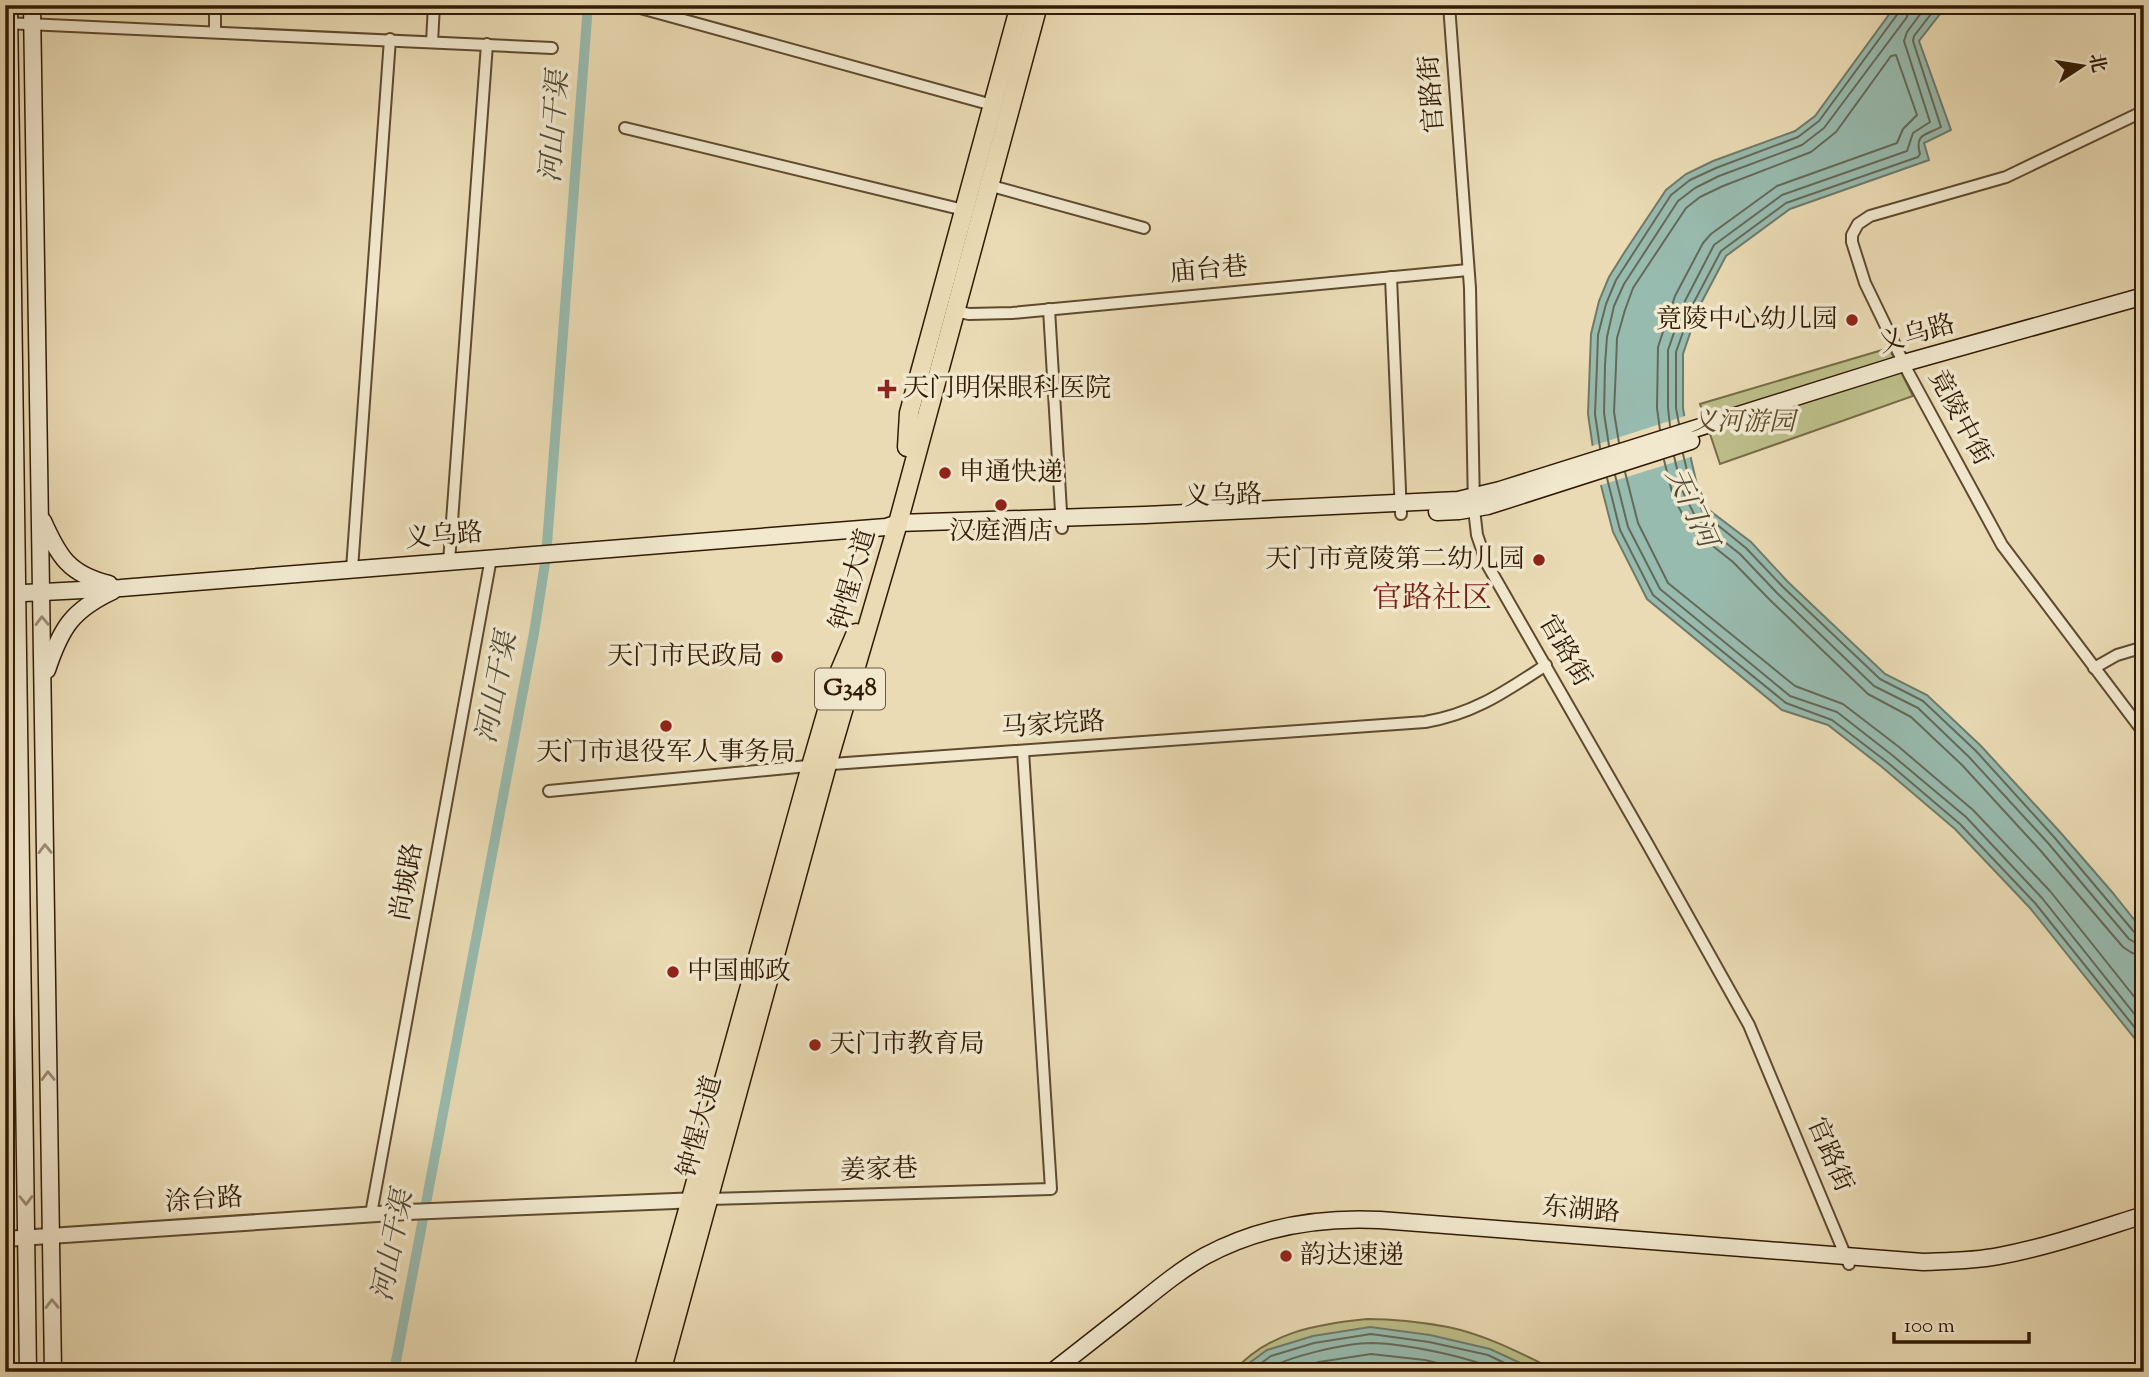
<svg xmlns="http://www.w3.org/2000/svg" width="2149" height="1377" font-family="'Sorts Mill Goudy','Noto Serif SC',serif">
	<style>
		.green { fill: #bcbe89; stroke: #766c46; stroke-width: 2 }
		.water { fill: #98bbaf; stroke: #6f7b6a; stroke-width: 2 }
		.pier { fill: #eadbb4 }
		.lines { fill: none; stroke-linecap: round; stroke-linejoin: round }
		.shore { stroke: #646a59; stroke-width: 2 }
		.canal { stroke: #98bbaf; stroke-width: 10 }
		.minor-casing { stroke: #5f4a2f; stroke-width: 14 }
		.tertiary-casing { stroke: #5f4a2f; stroke-width: 18 }
		.secondary-casing { stroke: #311a03; stroke-width: 19 }
		.trunk-casing { stroke: #311a03; stroke-width: 21 }
		.minor { stroke: #f1e8ce; stroke-width: 10 }
		.tertiary { stroke: #f1e8ce; stroke-width: 14 }
		.secondary { stroke: #f1e8ce; stroke-width: 16 }
		.trunk { stroke: #eadbb4; stroke-width: 18 }
		.oneway { stroke: #9b8b73 }
		.poi-dot { fill: #8f2418; stroke: #f1e8ce; stroke-width: 2.5 }
		.labels { text-anchor: middle; dominant-baseline: central; stroke-width: 7; stroke-linejoin: round; paint-order: stroke }
		.shield { fill: #f1e8ce; stroke: #6b5840; stroke-width: 2 }
		.shield-label { font-size: 24px; font-weight: bold; fill: #311a03 }
		.street-label { font-size: 26px; fill: #311a03; stroke: #f1e8ce }
		.poi-label { font-size: 26px; fill: #311a03; stroke: #f1e8ce; text-anchor: start }
		.park-label { font-size: 26px; font-style: italic; fill: #5b4b2b; stroke: #f1e8ce }
		.water-label { font-size: 28px; font-style: italic; fill: #504a37; stroke: #f1e8ce }
		.quarter-label { font-size: 30px; fill: #7a1f14; stroke: #f1e8ce }
	</style>
	<rect width="100%" height="100%" fill="#eadbb4"/>
	<filter id="stains"><feTurbulence type="fractalNoise" baseFrequency=".00286" numOctaves="4"/><feColorMatrix values="0 0 0 0 .2 0 0 0 0 .09 0 0 0 0 .02 0 0 0 .5 -.17"/></filter>
	<radialGradient id="worn" r=".72"><stop offset=".6" stop-color="#630" stop-opacity="0"/><stop offset="1" stop-color="#630" stop-opacity=".3"/></radialGradient>
	<g class="green">
		<polygon points="1889,348 1913,396 1720,464 1700,404"/>
		<polygon points="5,677 8,685 9,864 5,864"/>
		<path d="M1367 1319C1394 1319 1421 1322 1448 1327 1487 1335 1524 1355 1559 1372H1233C1268 1332 1317 1324 1367 1319Z"/>
	</g>
	<g class="water">
		<polygon points="1896,5 1947,5 1919,41 1951,130 1924,143 1929,160 1790,209 1726,256 1699,307 1683,354 1683,408 1691,459 1697,485 1709,510 1751,542 1788,582 1885,674 1927,695 1981,746 2060,832 2112,892 2144,932 2144,1050 2030,908 1955,829 1882,767 1828,725 1782,710 1647,599 1613,532 1595,462 1588,414 1591,334 1599,301 1609,277 1624,253 1666,190 1686,174 1713,161 1795,131 1815,116"/>
		<polygon points="1370,1327 1430,1335 1490,1349 1540,1372 1237,1372 1267,1350 1313,1336"/>
	</g>
	<polygon class="pier" points="1688,415 1694,456 1598,486 1589,447"/>
	<g class="lines">
		<g class="shore">
			<path d="M1679 424 1676 408V352L1693 304 1721 251 1786 203 1918 157 1920 154C1914 133 1927 135 1941 127L1913 41 1914 36 1938 5"/>
			<polyline points="1670,426 1668,408 1668,350 1685,301 1714,245 1782,195 1907,151 1913,133 1930,122 1904,41 1907,32 1927,5"/>
			<polyline points="1619,443 1614,412 1616,366 1617,338 1625,310 1633,288 1686,208 1700,197 1723,186 1811,152 1836,132 1891,56 1896,55 1917,115 1903,129 1897,143 1777,186 1711,234 1703,243 1675,296 1658,347 1657,408 1660,430"/>
			<polyline points="1609,446 1604,413 1605,365 1607,337 1614,306 1624,284 1678,201 1695,188 1719,176 1802,145 1824,128 1907,17 1909,5"/>
			<polyline points="1600,448 1595,414 1597,365 1598,335 1606,304 1616,280 1671,195 1690,180 1716,168 1798,137 1819,121 1899,12 1901,5"/>
			<polyline points="1683,454 1691,487 1704,514 1746,548 1783,587 1880,679 1923,701 1976,751 2054,837 2135,933 2144,936"/>
			<polyline points="1674,456 1682,490 1697,520 1740,554 1777,593 1874,686 1918,708 1969,757 2048,843 2129,939 2136,943 2144,944"/>
			<polyline points="1664,460 1673,496 1689,527 1733,562 1770,600 1868,694 1911,717 1962,765 2040,850 2123,947 2132,953 2144,955"/>
			<polyline points="1625,472 1638,523 1668,583 1795,686 1843,704 1899,747 1973,810 2050,891 2144,1009"/>
			<polyline points="1615,475 1628,527 1660,589 1790,696 1837,712 1892,755 1966,817 2042,898 2144,1026"/>
			<polyline points="1607,478 1620,530 1653,595 1786,703 1832,720 1887,762 1960,824 2035,903 2144,1039"/>
			<polyline points="1249,1372 1271,1356 1314,1343 1371,1334 1429,1342 1488,1355 1523,1372"/>
			<path d="M1264 1372C1283 1357 1346 1343 1372 1343 1408 1344 1470 1357 1502 1372"/>
			<polyline points="1285,1372 1319,1362 1371,1354 1425,1360 1473,1372"/>
		</g>
		<polyline class="canal" points="394,1372 534,633 546,557 588,5"/>
		<defs>
			<g id="minor">
				<polyline points="215,5 215,32"/>
				<polyline points="1449,5 1470,288 1474,509 1477,535 1487,564 1647,843 1749,1025 1849,1264"/>
				<polyline points="633,6 996,106"/>
				<polyline points="5,23 552,48"/>
				<polyline points="432,42 434,5"/>
				<polyline points="2144,111 2006,177 1870,216 1858,224 1852,235 1852,242 1865,283 1908,372 2002,545 2144,733"/>
				<polyline points="625,128 968,211"/>
				<polyline points="988,185 1144,228"/>
				<polyline points="1391,277 1401,514"/>
				<polyline points="1049,309 1062,528"/>
				<polyline points="955,311 969,314 1012,313 1468,270"/>
				<polyline points="449,562 487,44"/>
				<polyline points="352,569 390,39"/>
				<polyline points="2094,668 2117,655 2144,647"/>
				<path d="M549 791 818 765 1425 722C1474 714 1506 691 1546 665"/>
				<polyline points="709,1199 1051,1189 1023,751"/>
				<polyline points="371,1214 491,558"/>
			</g>
			<polyline id="tertiary" points="5,1239 407,1212 699,1200"/>
			<g id="secondary">
				<polyline points="9,5 28,1372"/>
				<polyline points="32,5 53,1372"/>
				<polyline points="1437,512 1459,511 1488,506 1691,441"/>
				<path d="M43 521C59 557 69 574 109 584"/>
				<polyline points="5,594 121,588 886,527 898,523 1145,515 1458,500 1500,490 1904,363 2144,296"/>
				<path d="M47 670C61 628 72 610 113 591"/>
				<path d="M1052 1372C1081 1349 1111 1326 1140 1303 1161 1286 1182 1269 1205 1256 1259 1227 1319 1217 1380 1220L1923 1262C1949 1261 1974 1261 1999 1256 2048 1247 2096 1230 2144 1215"/>
			</g>
			<g id="trunk">
				<polyline points="907,447 909,413 1020,5"/>
				<polyline points="643,1372 811,766 836,680 856,633"/>
				<polyline points="661,1372 827,765 898,523 1038,5"/>
			</g>
		</defs>
		<use href="#minor" class="minor-casing"/>
		<use href="#tertiary" class="tertiary-casing"/>
		<use href="#secondary" class="secondary-casing"/>
		<use href="#trunk" class="trunk-casing"/>
		<use href="#minor" class="minor"/>
		<use href="#tertiary" class="tertiary"/>
		<use href="#secondary" class="secondary"/>
		<use href="#trunk" class="trunk"/>
	</g>
	<defs><path id="oneway-chevron" d="M-2-3.5L2.5 0L-2 3.5" fill="none" stroke-width="1.6" stroke-linecap="round" stroke-linejoin="round" transform="scale(1.75)"/></defs>
	<g class="oneway">
		<use href="#oneway-chevron" transform="translate(42 621) rotate(-91)"/>
		<use href="#oneway-chevron" transform="translate(45 849) rotate(-91)"/>
		<use href="#oneway-chevron" transform="translate(48 1076) rotate(-91)"/>
		<use href="#oneway-chevron" transform="translate(26 1200) rotate(89)"/>
		<use href="#oneway-chevron" transform="translate(52 1304) rotate(-91)"/>
	</g>
	<g class="poi-dot">
		<circle cx="1852" cy="320" r="7"/>
		<path d="M883.5 378.5h7v7h7v7h-7v7h-7v-7h-7v-7h7z"/>
		<circle cx="945" cy="473" r="7"/>
		<circle cx="1001" cy="505" r="7"/>
		<circle cx="1539" cy="560" r="7"/>
		<circle cx="777" cy="657" r="7"/>
		<circle cx="666" cy="726" r="7"/>
		<circle cx="673" cy="972" r="7"/>
		<circle cx="815" cy="1045" r="7"/>
		<circle cx="1286" cy="1256" r="7"/>
	</g>
	<g class="labels">
		<rect class="shield" x="815" y="668.5" width="70" height="41" rx="5"/>
		<g class="shield-label">
			<text x="850" y="689">G348</text>
		</g>
		<g class="street-label">
			<text transform="translate(1433 94) rotate(-94)">官路街</text>
			<text transform="translate(1209 271) rotate(-5)">庙台巷</text>
			<text transform="translate(1917 335) rotate(-16)">义乌路</text>
			<text transform="translate(1959 418) rotate(62)">竟陵中街</text>
			<text transform="translate(1223 497) rotate(-2)">义乌路</text>
			<text transform="translate(444 537) rotate(-5)">义乌路</text>
			<text transform="translate(854 580) rotate(-74)">钟惺大道</text>
			<text transform="translate(1564 651) rotate(60)">官路街</text>
			<text transform="translate(1053 726) rotate(-4)">马家垸路</text>
			<text transform="translate(408 882) rotate(-80)">尚城路</text>
			<text transform="translate(701 1127) rotate(-75)">钟惺大道</text>
			<text transform="translate(1829 1155) rotate(67)">官路街</text>
			<text transform="translate(879 1171) rotate(-2)">姜家巷</text>
			<text transform="translate(204 1201) rotate(-4)">涂台路</text>
			<text transform="translate(1581 1211) rotate(5)">东湖路</text>
		</g>
		<g class="poi-label">
			<text x="1838" y="320" text-anchor="end">竟陵中心幼儿园</text>
			<text x="903" y="389">天门明保眼科医院</text>
			<text x="959" y="473">申通快递</text>
			<text x="1001" y="532" text-anchor="middle">汉庭酒店</text>
			<text x="1525" y="560" text-anchor="end">天门市竟陵第二幼儿园</text>
			<text x="763" y="657" text-anchor="end">天门市民政局</text>
			<text x="666" y="753" text-anchor="middle">天门市退役军人事务局</text>
			<text x="687" y="972">中国邮政</text>
			<text x="829" y="1045">天门市教育局</text>
			<text x="1300" y="1256">韵达速递</text>
		</g>
		<g class="park-label">
			<text x="1743" y="423">义河游园</text>
		</g>
		<g class="water-label">
			<text transform="translate(556 127) rotate(-86)">河山干渠</text>
			<text transform="translate(1690 508) rotate(65)">天门河</text>
			<text transform="translate(498 688) rotate(-79)">河山干渠</text>
			<text transform="translate(394 1246) rotate(-79)">河山干渠</text>
		</g>
		<g class="quarter-label">
			<text x="1432" y="599">官路社区</text>
		</g>
	</g>
	<rect width="2149" height="1377" fill="none" stroke="#eadbb4" stroke-width="28"/>
	<rect x="7" y="7" width="2135" height="1363" fill="none" stroke="#311a03" stroke-width="3.5"/>
	<rect x="14" y="14" width="2121" height="1349" fill="none" stroke="#311a03" stroke-width="2"/>
	<g transform="translate(2082 66) rotate(78)" stroke="#f1e8ce" stroke-width="5" paint-order="stroke">
	<path d="M0-5L12 26L0 18L-12 26Z" fill="#311a03"/>
	<text y="-10" font-size="19" font-weight="bold" text-anchor="middle" fill="#311a03">北</text>
	</g>
	<path d="M1894 1332v10h135v-10" fill="none" stroke="#311a03" stroke-width="3.5"/>
	<text x="1904" y="1332" font-size="21" fill="#311a03" stroke="#f1e8ce" stroke-width="5" paint-order="stroke">100 m</text>
	<rect width="100%" height="100%" filter="url(#stains)"/>
	<rect width="100%" height="100%" fill="url(#worn)"/>
</svg>
